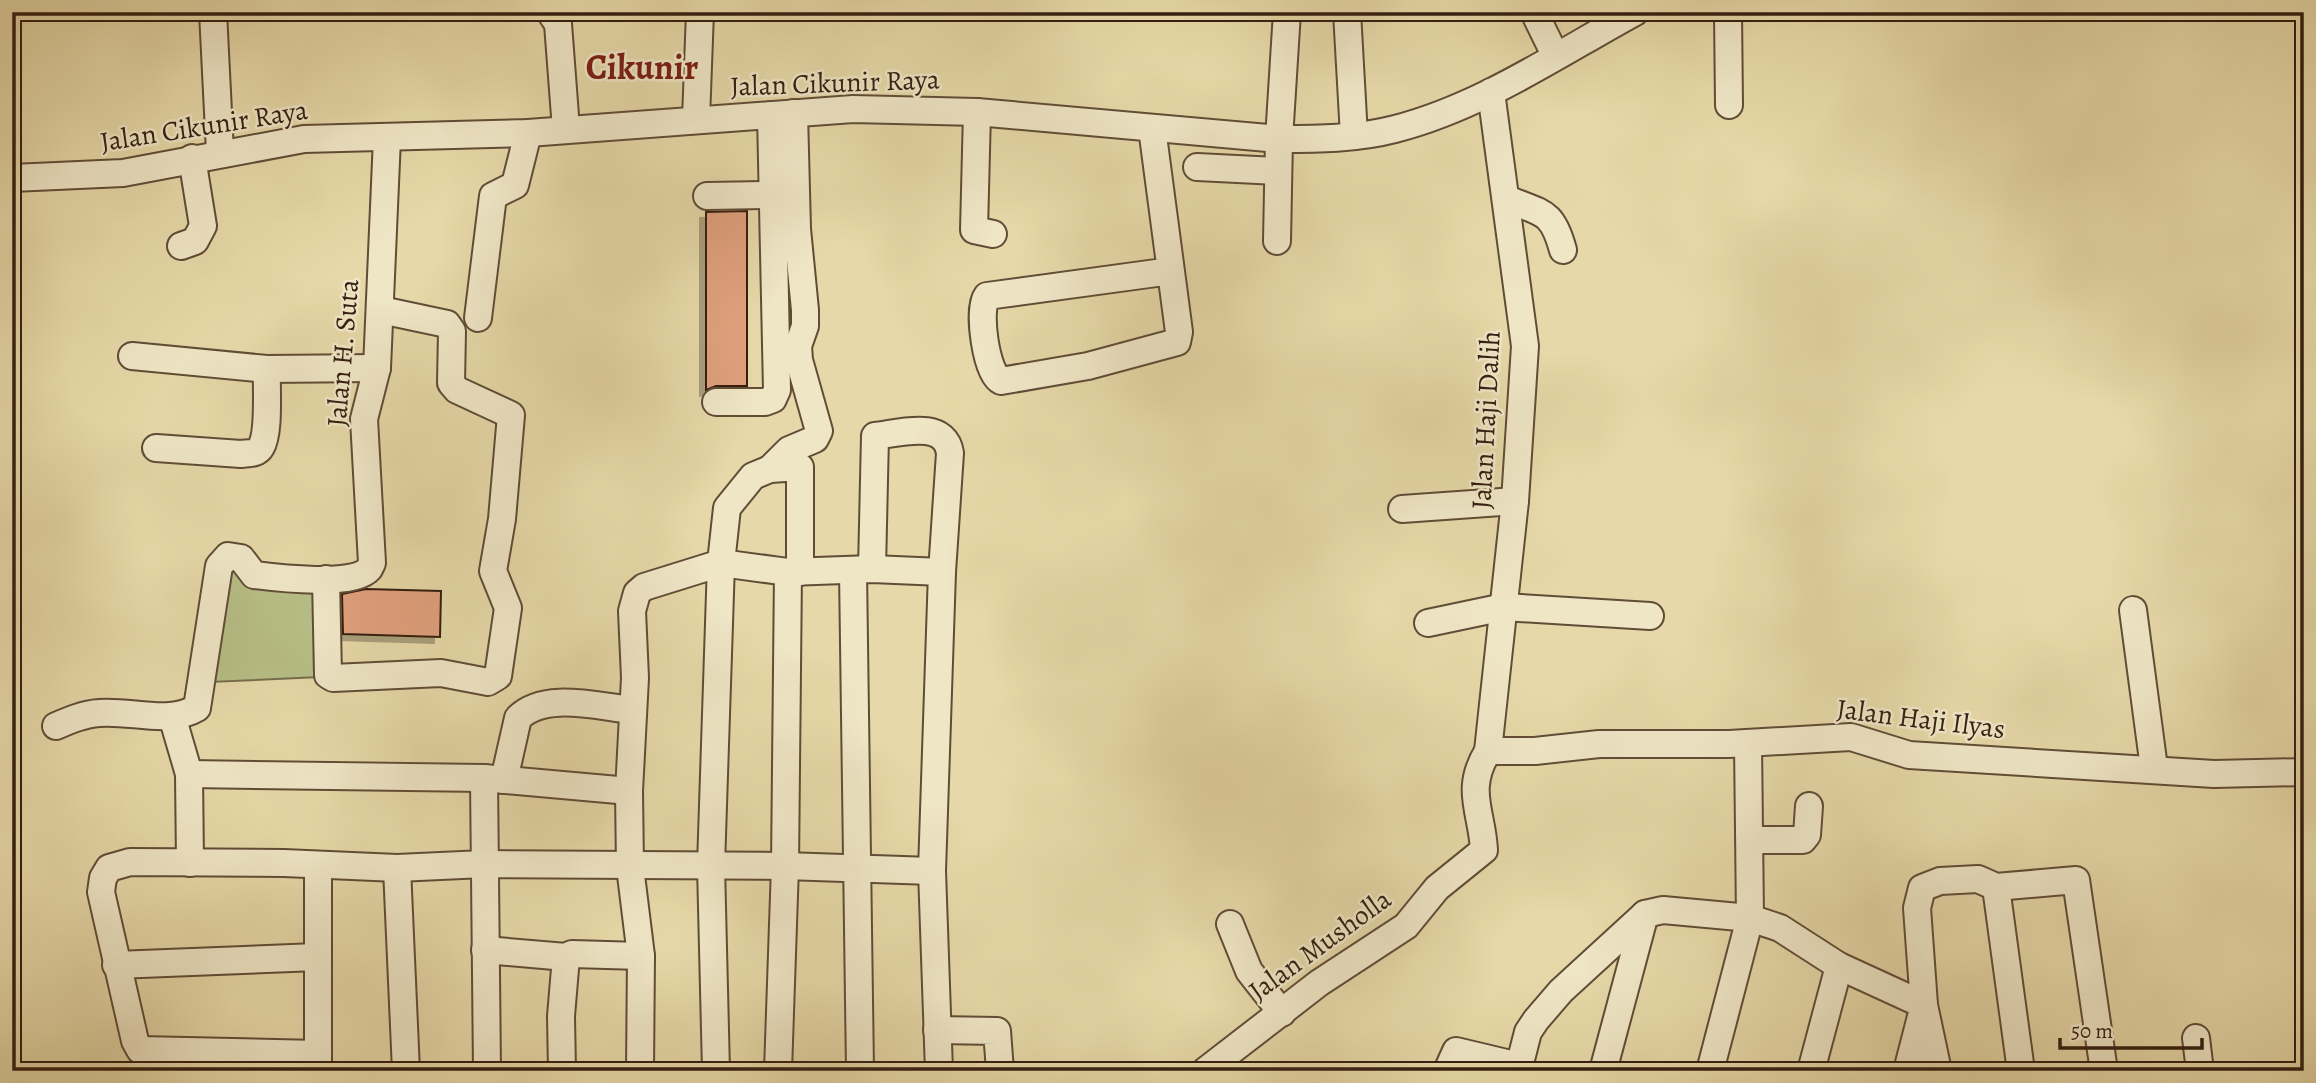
<svg xmlns="http://www.w3.org/2000/svg" width="2316" height="1083" font-family="Alegreya,serif">
	<style>
		.green { fill: #b7be86; stroke: #766e4c; stroke-width: 2 }
		.building { fill: #e0a07d; stroke: #351e11; stroke-width: 2; filter: url(#shadow) }
		.lines { fill: none; stroke-linecap: round; stroke-linejoin: round }
		.minor-casing { stroke: #614c37; stroke-width: 30 }
		.minor { stroke: #efe6c6; stroke-width: 26 }
		.labels { text-anchor: middle; dominant-baseline: central; stroke-width: 5; stroke-linejoin: round; paint-order: stroke }
		.street-label { font-size: 28px; fill: #351e11; stroke: #efe6c6 }
		.district-label { font-size: 35px; font-weight: bold; fill: #7a1f14; stroke: #efe6c6 }
	</style>
	<defs>
		<filter id="shadow"><feDropShadow dx="-6" dy="6" stdDeviation="0" flood-color="#0004"/></filter>
	</defs>
	<rect width="100%" height="100%" fill="#e6d8a8"/>
	<filter id="stains"><feTurbulence type="fractalNoise" baseFrequency=".00286" numOctaves="4"/><feColorMatrix values="0 0 0 0 .2 0 0 0 0 .09 0 0 0 0 .02 0 0 0 .5 -.17"/></filter>
	<radialGradient id="worn" r=".72"><stop offset=".6" stop-color="#630" stop-opacity="0"/><stop offset="1" stop-color="#630" stop-opacity=".3"/></radialGradient>
	<polygon class="green" points="225,565 320,586 320,677 210,682"/>
	<g class="building">
		<polygon points="747,211 747,386 716,386 706,390 706,212"/>
		<polygon points="366,589 441,591 440,637 343,634 342,594"/>
	</g>
	<g class="lines">
		<defs>
			<g id="minor">
				<polyline points="213,12 220,152"/>
				<polyline points="550,12 558,24 566,129"/>
				<polyline points="1347,12 1354,136"/>
				<polyline points="1534,12 1555,55"/>
				<polyline points="1728,12 1729,105"/>
				<polyline points="977,112 974,230 993,234"/>
				<polyline points="696,119 700,12"/>
				<path d="M1152 128 1179 332 1177 342 1088 366 1001 381C986 374 977 309 987 296L1171 271"/>
				<polyline points="1197,167 1278,171"/>
				<path d="M12 178 123 173 304 139 528 133 853 109 977 112 1279 139C1317 139 1357 139 1395 129 1481 107 1558 54 1635 12"/>
				<polyline points="707,196 771,195"/>
				<path d="M1507 199C1543 214 1552 210 1563 250"/>
				<polyline points="1277,241 1279,139 1287,12"/>
				<polyline points="181,246 195,241 203,226 192,158"/>
				<polyline points="478,318 493,196 515,185 528,133"/>
				<polyline points="132,356 267,369 377,368"/>
				<polyline points="716,402 765,402 773,399 777,390 771,115"/>
				<path d="M156 448 241 454C249 453 257 454 261 447 270 432 266 387 267 369"/>
				<polyline points="770,469 789,450 815,439 819,431 799,360 798,346 805,326 805,310 797,229 794,113"/>
				<polyline points="1402,509 1515,501"/>
				<path d="M872 569 875 436C900 433 945 419 950 453L942 572 932 871 939 1071"/>
				<polyline points="853,571 860,1071"/>
				<polyline points="326,579 328,675 333,678 441,673 488,682 498,676 508,608 493,571 502,519 511,415 457,390 451,383 452,331 447,324 381,310"/>
				<polyline points="2133,610 2154,768"/>
				<polyline points="1428,623 1504,607 1650,616"/>
				<polyline points="172,716 189,774"/>
				<path d="M56 726C70 720 84 714 99 713 131 710 168 725 197 708L219 566 228 556 241 558 254 575C278 578 354 587 369 569L372 563 364 419 377 368 387 138"/>
				<polyline points="1488,751 1535,751 1599,744 1729,744 1851,737 1909,755 2214,774 2304,772"/>
				<polyline points="484,778 487,1071"/>
				<path d="M504 780 518 718C545 691 598 707 633 710"/>
				<polyline points="1750,840 1803,840 1807,835 1809,806"/>
				<polyline points="190,863 189,774 484,778 629,791"/>
				<polyline points="318,865 318,1071"/>
				<polyline points="397,868 406,1071"/>
				<polyline points="1996,887 2021,1071"/>
				<polyline points="1230,924 1249,971 1282,1013"/>
				<polyline points="485,950 566,957"/>
				<polyline points="116,965 317,957"/>
				<polyline points="937,1030 997,1031 1000,1071"/>
				<polyline points="2196,1038 2200,1071"/>
				<polyline points="318,1054 140,1050 135,1041 101,892 103,878 109,868 130,862 284,863 397,868 484,864 785,866 932,871"/>
				<polyline points="562,1071 561,1016 566,957 572,954 641,956"/>
				<polyline points="640,1071 641,956 630,867 629,791 635,678 632,611 637,593 644,587 721,563 788,572 872,569 942,572"/>
				<polyline points="716,1071 711,866 721,563 727,508 753,476 770,469 800,467 800,572"/>
				<polyline points="778,1071 785,866 788,572"/>
				<path d="M1205 1071 1319 983 1406 926 1437 888 1484 850C1482 811 1464 790 1488 751L1515 501 1525 346 1491 92"/>
				<polyline points="1447,1071 1456,1051 1519,1066"/>
				<polyline points="1518,1071 1528,1032 1536,1020 1561,991 1645,914 1663,910 1750,918 1780,928 1839,966 1924,1005 1938,1071"/>
				<polyline points="1603,1071 1645,914"/>
				<polyline points="1710,1071 1750,918 1748,743"/>
				<polyline points="1811,1071 1839,966"/>
				<polyline points="1907,1071 1924,1005 1917,908 1922,888 1940,881 1978,879 1996,887 2076,880 2104,1071"/>
			</g>
		</defs>
		<use href="#minor" class="minor-casing"/>
		<use href="#minor" class="minor"/>
	</g>
	<g class="labels">
		<g class="street-label">
			<text transform="translate(835 83) rotate(-2)">Jalan Cikunir Raya</text>
			<text transform="translate(204 126) rotate(-9)">Jalan Cikunir Raya</text>
			<text transform="translate(343 353) rotate(-85)">Jalan H. Suta</text>
			<text transform="translate(1486 420) rotate(-87)">Jalan Haji Dalih</text>
			<text transform="translate(1921 719) rotate(7)">Jalan Haji Ilyas</text>
			<text transform="translate(1320 945) rotate(-36)">Jalan Musholla</text>
		</g>
		<g class="district-label">
			<text x="642" y="67">Cikunir</text>
		</g>
	</g>
	<rect width="2316" height="1083" fill="none" stroke="#e6d8a8" stroke-width="42"/>
	<rect x="14" y="14" width="2288" height="1055" fill="none" stroke="#351e11" stroke-width="3.5"/>
	<rect x="21" y="21" width="2274" height="1041" fill="none" stroke="#351e11" stroke-width="2"/>
	<path d="M2060 1038v10h142v-10" fill="none" stroke="#351e11" stroke-width="3.5"/>
	<text x="2071" y="1038" font-size="21" fill="#351e11" stroke="#efe6c6" stroke-width="5" paint-order="stroke">50 m</text>
	<rect width="100%" height="100%" filter="url(#stains)"/>
	<rect width="100%" height="100%" fill="url(#worn)"/>
</svg>
